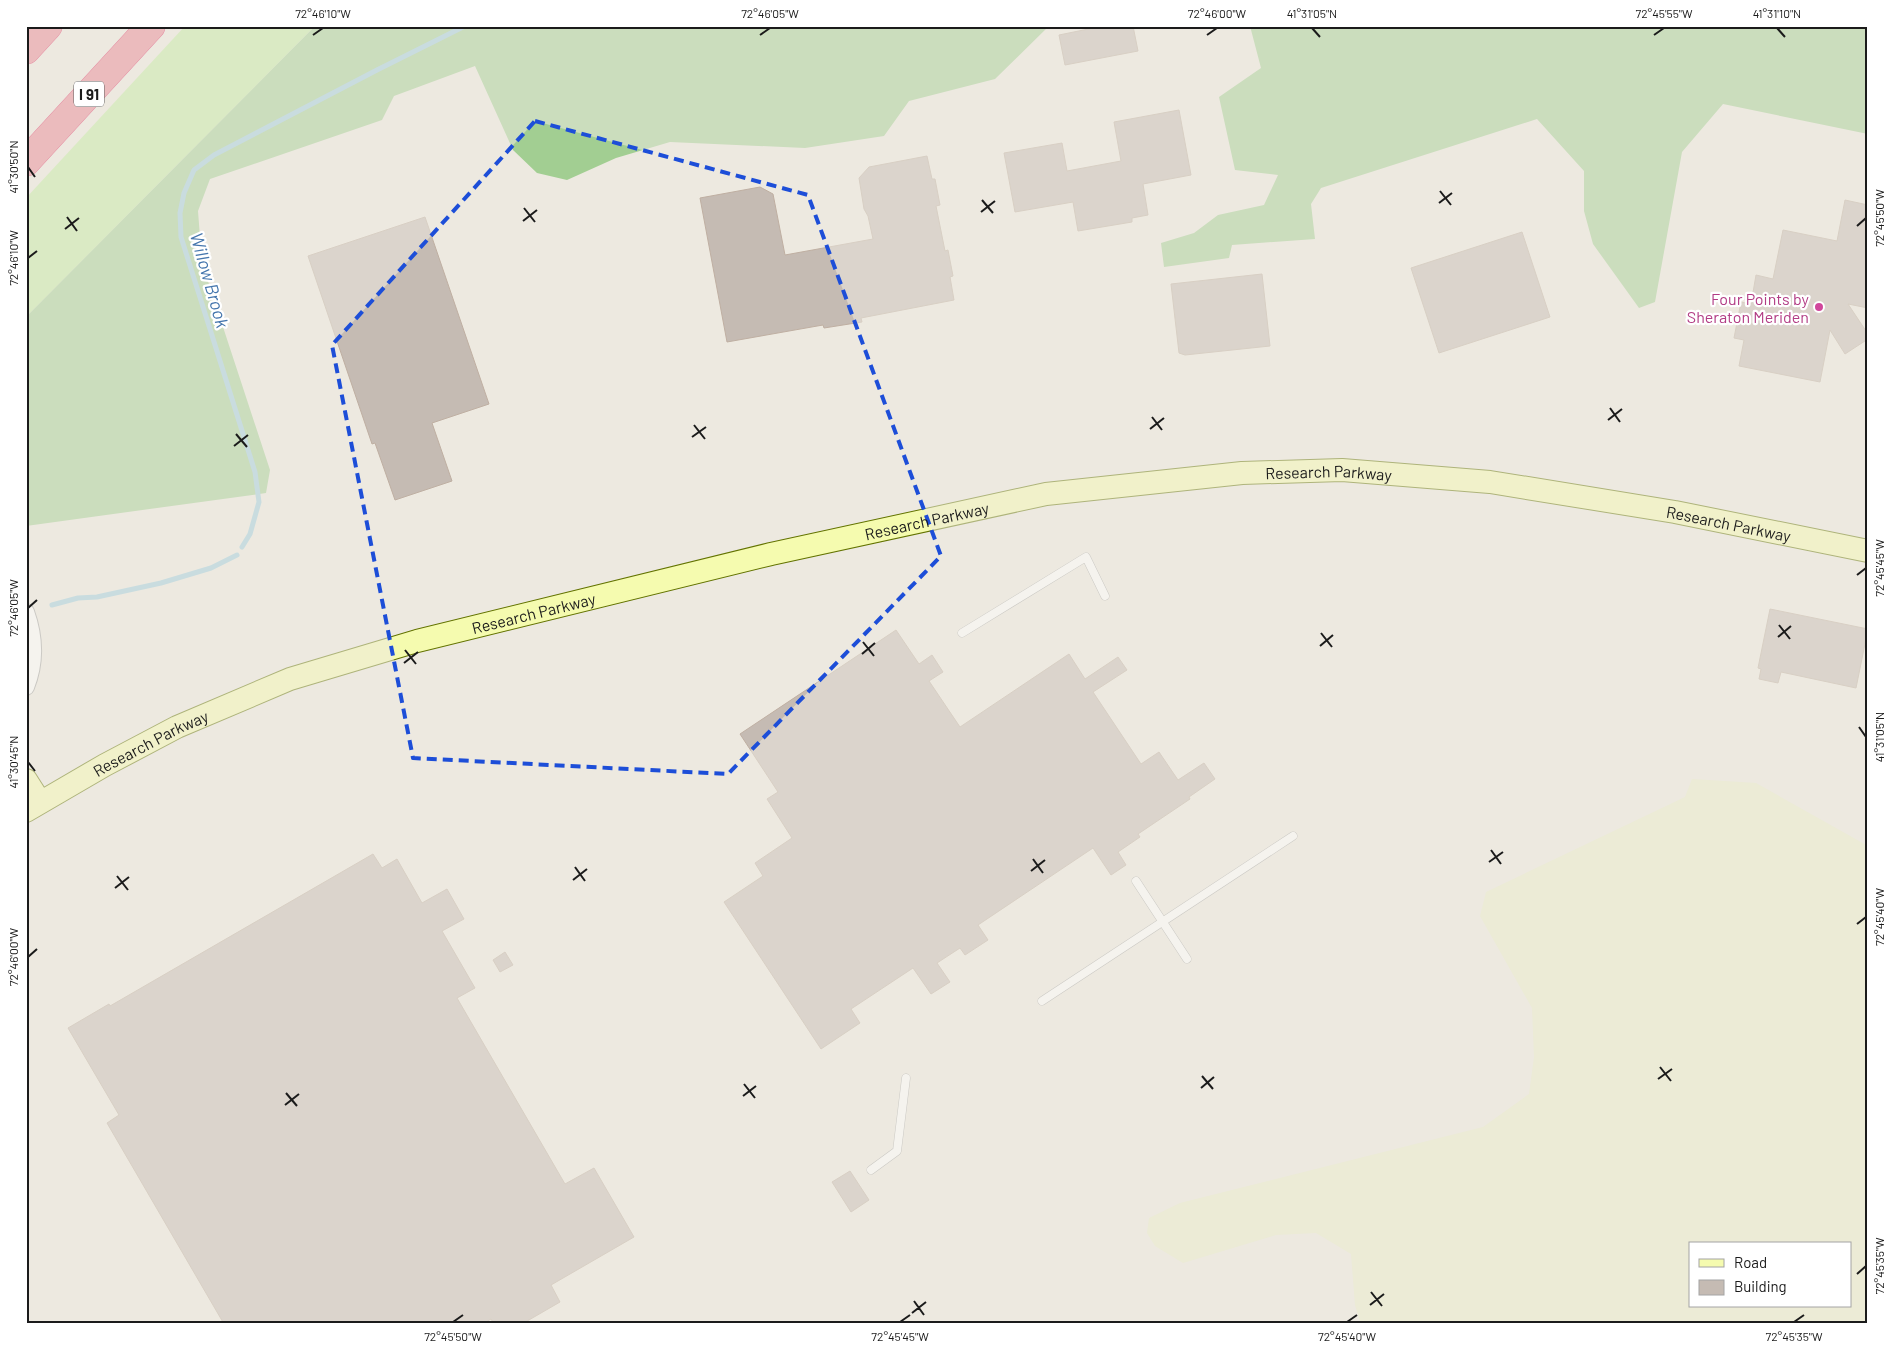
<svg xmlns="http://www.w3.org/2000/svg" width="1894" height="1350" font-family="Barlow,sans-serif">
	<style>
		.farmland { fill: #eaedc9; fill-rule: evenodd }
		.grass { fill: #c4eaa2 }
		.forest { fill: #a2ce92 }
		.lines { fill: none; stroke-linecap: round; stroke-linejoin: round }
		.stream { stroke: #9ecddd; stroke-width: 5 }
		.building { fill: #c5bbb3; stroke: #bfafa2 }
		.lane-casing { stroke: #a2a2a2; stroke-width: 9 }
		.street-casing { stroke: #a2a2a2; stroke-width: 18 }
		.secondary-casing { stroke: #637301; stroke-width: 24 }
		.highway-casing { stroke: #db1d58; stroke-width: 29 }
		.lane { stroke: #fff; stroke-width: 8 }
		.street { stroke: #fff; stroke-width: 16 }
		.secondary { stroke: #f5fbaf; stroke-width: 22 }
		.highway { stroke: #e98393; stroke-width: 28 }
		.marked { fill: none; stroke: #1d4ed8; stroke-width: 4; stroke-dasharray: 10 6; stroke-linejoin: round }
		.ticks { fill: none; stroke: #1b1b1b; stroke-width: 2 }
		.hotel-dot { fill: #d1479c; stroke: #fff; stroke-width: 2 }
		.labels { text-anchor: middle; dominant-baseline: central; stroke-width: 4.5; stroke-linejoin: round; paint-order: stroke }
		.shield { fill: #fff; stroke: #5f5f5f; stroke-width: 1 }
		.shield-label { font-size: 15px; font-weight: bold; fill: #1b1b1b }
		.hotel-label { font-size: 16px; fill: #b23c85; stroke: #fff; text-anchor: end }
		.street-label { font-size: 16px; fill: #1b1b1b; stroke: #fff }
		.water-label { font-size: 18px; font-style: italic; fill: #4576ad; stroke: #fff }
		.neatline { fill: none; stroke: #1b1b1b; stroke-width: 2 }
		.ticks-label { font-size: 12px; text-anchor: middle; fill: #1b1b1b }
	</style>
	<rect width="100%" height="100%" fill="#ede9e0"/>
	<path class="farmland" d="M1692 779 1756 783 1868 846V1324H1361L1355 1305 1351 1254 1316 1233 1276 1235 1183 1263 1155 1246 1147 1233 1149 1218 1180 1203 1483 1127 1529 1094 1534 1057 1532 1008 1480 916 1486 892 1685 797ZM1690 1244H1850V1306H1690Z"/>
	<polygon class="grass" points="185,26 315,26 26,317 26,198"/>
	<g class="forest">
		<polygon points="315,26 1049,26 995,79 909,101 884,136 805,148 670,142 616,158 567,180 537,173 513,150 475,66 394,96 382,120 210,179 198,211 202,263 270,470 266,493 26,526 26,317"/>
		<polygon points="1250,26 1868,26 1868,134 1723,104 1682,152 1655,302 1639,308 1593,244 1584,211 1584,171 1537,119 1321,188 1311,204 1315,239 1232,245 1229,258 1164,267 1161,243 1194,233 1218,215 1264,205 1278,175 1235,170 1219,97 1261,68"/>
	</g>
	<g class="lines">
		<g class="stream">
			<polyline points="242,547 250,534 259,502 255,472 181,237 180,213 184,193 194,170 214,155 377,70 465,26"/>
			<polyline points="52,605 78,598 97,597 161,583 211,568 237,555"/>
		</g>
	</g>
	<g class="building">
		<polygon points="1103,26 1133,26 1138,51 1065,65 1059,35"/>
		<polygon points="1179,110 1191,175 1143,184 1148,215 1132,218 1132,222 1078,231 1073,202 1015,212 1004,153 1062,143 1067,171 1121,161 1114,122"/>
		<polygon points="927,156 932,179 935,179 940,205 936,206 945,251 948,250 953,276 950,277 954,300 861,318 862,322 824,328 823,325 727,342 700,198 760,187 773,194 785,255 873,239 868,216 864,209 859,178 869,167"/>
		<polygon points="1845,200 1868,205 1868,308 1848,304 1868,334 1868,339 1845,354 1830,330 1820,382 1739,366 1744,340 1734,338 1741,302 1751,304 1756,275 1773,279 1783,230 1837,241"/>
		<polygon points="425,217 489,404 432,423 452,481 395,500 375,443 372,444 308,256"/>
		<polygon points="1522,232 1550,317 1439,353 1411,268"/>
		<polygon points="1262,274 1270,346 1185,355 1179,353 1171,284"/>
		<polygon points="1770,609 1868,629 1856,688 1781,672 1778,683 1759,679 1761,669 1758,668"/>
		<polygon points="896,630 919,664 932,655 943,672 929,681 960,727 1069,654 1085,679 1118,657 1127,670 1093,692 1141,764 1159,752 1178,780 1204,763 1215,779 1189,797 1190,799 1138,834 1140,837 1118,852 1126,865 1111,875 1093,848 978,925 988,940 965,955 960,948 937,963 950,982 931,994 913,968 851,1009 860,1023 821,1049 724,902 763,876 755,863 792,838 767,799 778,792 740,734"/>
		<polygon points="373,854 382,868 397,859 422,903 447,889 464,919 442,931 475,988 457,998 565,1184 594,1168 634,1237 551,1285 560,1302 522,1324 494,1324 491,1319 483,1324 224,1324 107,1123 119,1115 68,1028 109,1004 110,1006"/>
		<polygon points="505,952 513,965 500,972 493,960"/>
		<polygon points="850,1171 869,1200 851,1212 832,1182"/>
	</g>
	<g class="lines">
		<defs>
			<g id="lane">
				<polyline points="962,633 1086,557 1105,596"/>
				<polyline points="1136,881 1187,959"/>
				<polyline points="1042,1001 1293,836"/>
				<polyline points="871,1170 897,1151 906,1078"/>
			</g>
			<path id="street" d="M26 612C35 637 36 662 26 687"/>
			<g id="secondary">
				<polyline points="26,780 40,802"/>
				<path id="s1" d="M26 811 105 765 177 727 290 679 417 641 771 554 1046 494 1242 473 1342 470 1490 482 1675 512 1868 551"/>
			</g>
			<g id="highway">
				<polyline points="26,50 48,26"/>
				<polyline points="26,162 151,26"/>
			</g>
		</defs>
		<use href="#lane" class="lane-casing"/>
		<use href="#street" class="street-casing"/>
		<use href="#secondary" class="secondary-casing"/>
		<use href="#highway" class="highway-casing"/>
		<use href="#lane" class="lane"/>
		<use href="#street" class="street"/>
		<use href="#secondary" class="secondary"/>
		<use href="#highway" class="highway"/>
	</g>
	<path d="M0 0H1894V1350H0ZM535 121 808 195 941 556 728 774 413 758 332 345Z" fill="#ede9e0" fill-opacity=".55" fill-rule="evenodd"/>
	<path class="marked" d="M535 121 808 195 941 556 728 774 413 758 332 345Z"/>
	<path class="ticks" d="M1312 28 1320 37M1777 28 1785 37M313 35 323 28M760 35 770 28M1207 35 1217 28M1654 35 1664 28M28 167 35 177M1440 191 1451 205M982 200 993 213M1439 203 1452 193M524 208 535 222M981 212 995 201M67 217 77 231M523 221 537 210M1857 226 1866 218M65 229 79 218M28 258 37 251M1610 408 1620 422M1152 417 1162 430M1608 420 1622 409M694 425 705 439M1150 429 1164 418M236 434 247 447M692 437 706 427M234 446 248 435M1857 575 1866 568M28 608 37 600M1779 625 1790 639M1321 633 1332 647M1778 637 1791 626M863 642 874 656M1320 646 1333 635M405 650 416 664M862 654 875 643M404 663 418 652M1859 727 1866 737M28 762 35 771M1491 850 1501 864M1033 859 1043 873M1489 862 1503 852M575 867 585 881M1031 871 1045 860M117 876 128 890M573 880 587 869M115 888 129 877M1857 924 1866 917M28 957 37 949M1660 1067 1671 1081M1202 1076 1213 1089M1658 1079 1672 1069M744 1084 755 1098M1201 1088 1214 1077M286 1093 297 1106M743 1096 756 1086M285 1105 299 1094M1857 1274 1866 1266M1371 1292 1382 1306M914 1301 924 1315M1370 1305 1384 1294M912 1313 926 1302M453 1322 463 1315M900 1322 910 1315M1347 1322 1357 1315M1794 1322 1804 1315"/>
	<circle class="hotel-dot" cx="1819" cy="307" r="5"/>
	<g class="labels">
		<rect class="shield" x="74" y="81.5" width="30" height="25" rx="4"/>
		<g class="shield-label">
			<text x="89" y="94">I 91</text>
		</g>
		<g class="hotel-label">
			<text x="1809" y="298">Four Points by<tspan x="1809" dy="18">Sheraton Meriden</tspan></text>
		</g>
		<g class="street-label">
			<text stroke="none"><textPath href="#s1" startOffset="1358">Research Parkway</textPath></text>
			<text stroke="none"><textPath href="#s1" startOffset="952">Research Parkway</textPath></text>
			<text stroke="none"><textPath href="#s1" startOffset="1762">Research Parkway</textPath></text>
			<text stroke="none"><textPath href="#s1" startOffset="548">Research Parkway</textPath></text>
			<text stroke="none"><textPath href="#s1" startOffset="142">Research Parkway</textPath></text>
		</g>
		<g class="water-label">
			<text transform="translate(210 280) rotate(74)">Willow Brook</text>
		</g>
	</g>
	<rect width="1894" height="1350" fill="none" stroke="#ffffff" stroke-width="55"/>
	<rect x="1689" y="1242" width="162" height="65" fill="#ffffff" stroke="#a4a4a4"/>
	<rect x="1699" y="1259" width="25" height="8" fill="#f5fbaf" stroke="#a4a4a4"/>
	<text x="1734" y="1268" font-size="15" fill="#1b1b1b">Road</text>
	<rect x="1699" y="1280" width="25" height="15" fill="#c5bbb3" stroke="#a4a4a4"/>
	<text x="1734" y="1292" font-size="15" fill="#1b1b1b">Building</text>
	<rect x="28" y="28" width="1838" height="1294" class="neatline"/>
	<g class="ticks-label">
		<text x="323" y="18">72°46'10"W</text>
		<text x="770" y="18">72°46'05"W</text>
		<text x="1217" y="18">72°46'00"W</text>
		<text x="1312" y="18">41°31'05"N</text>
		<text x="1664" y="18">72°45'55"W</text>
		<text x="1777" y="18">41°31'10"N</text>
		<text transform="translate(14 167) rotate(-90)" y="4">41°30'50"N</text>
		<text transform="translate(1880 218) rotate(-90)" y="4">72°45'50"W</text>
		<text transform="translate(14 258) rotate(-90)" y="4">72°46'10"W</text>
		<text transform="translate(1880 568) rotate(-90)" y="4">72°45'45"W</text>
		<text transform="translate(14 608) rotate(-90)" y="4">72°46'05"W</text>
		<text transform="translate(1880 737) rotate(-90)" y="4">41°31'05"N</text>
		<text transform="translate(14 762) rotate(-90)" y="4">41°30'45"N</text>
		<text transform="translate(1880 917) rotate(-90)" y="4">72°45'40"W</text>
		<text transform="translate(14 957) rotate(-90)" y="4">72°46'00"W</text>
		<text transform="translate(1880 1266) rotate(-90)" y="4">72°45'35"W</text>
		<text x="453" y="1341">72°45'50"W</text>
		<text x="900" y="1341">72°45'45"W</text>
		<text x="1347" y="1341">72°45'40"W</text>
		<text x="1794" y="1341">72°45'35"W</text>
	</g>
</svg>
